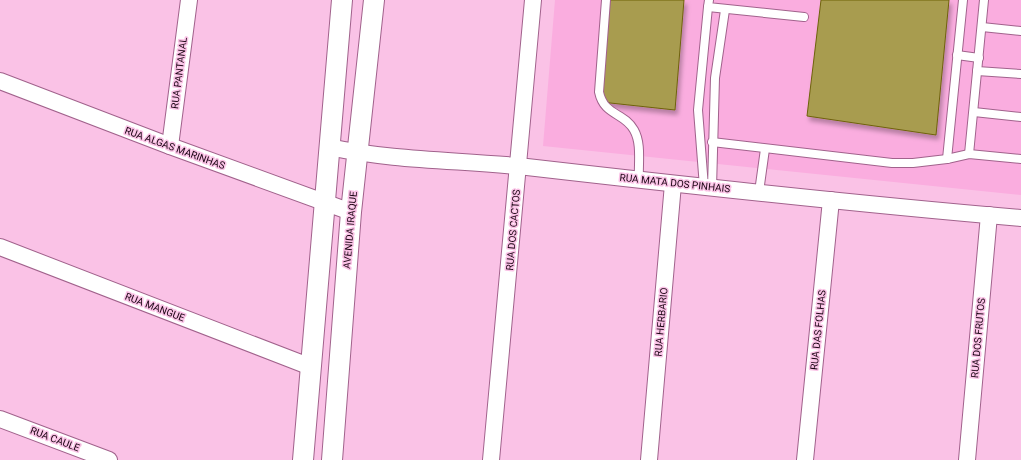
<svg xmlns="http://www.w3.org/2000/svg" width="1021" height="460" font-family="Roboto,sans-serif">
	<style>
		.built { fill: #faaddf }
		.building { fill: #a89c4f; stroke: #6e620a; filter: url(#shadow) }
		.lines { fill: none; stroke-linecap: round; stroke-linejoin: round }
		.service-casing { stroke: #a1628c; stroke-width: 10 }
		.minor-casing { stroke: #a1628c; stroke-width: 18 }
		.tertiary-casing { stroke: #a1628c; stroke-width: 22 }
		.service { stroke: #fff; stroke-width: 8 }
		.minor { stroke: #fff; stroke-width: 16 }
		.tertiary { stroke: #fff; stroke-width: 20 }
		.labels { text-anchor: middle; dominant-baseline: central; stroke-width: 3; stroke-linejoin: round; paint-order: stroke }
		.street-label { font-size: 10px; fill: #1a0413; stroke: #fac2e6 }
	</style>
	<defs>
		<filter id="shadow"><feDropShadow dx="2.5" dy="4.5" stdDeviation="2" flood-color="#0004"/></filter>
	</defs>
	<rect width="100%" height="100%" fill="#fac2e6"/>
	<polygon class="built" points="555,0 1021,0 1021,195 543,146"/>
	<g class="building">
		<polygon points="607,0 684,0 675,110 601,102"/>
		<polygon points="821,0 949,0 936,135 807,116"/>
	</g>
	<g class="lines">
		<defs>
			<g id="service">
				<path d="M606 0 599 92C604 116 624 112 634 130 642 144 638 164 639 180"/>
				<polyline points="709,0 708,7 804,17"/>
				<polyline points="982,27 1021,31"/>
				<polyline points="957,55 979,58"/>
				<polyline points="977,71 1021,74"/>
				<polyline points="974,112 1021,117"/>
				<polyline points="712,142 892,163 913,163 947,159 969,154 1021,159"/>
				<polyline points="969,154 984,0"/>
				<polyline points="947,159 963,0"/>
				<polyline points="704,187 698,110 708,7"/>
				<polyline points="712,188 715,78 725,10"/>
				<polyline points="759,192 765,149"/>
			</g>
			<g id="minor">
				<polyline points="0,81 170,146 351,212"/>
				<polyline points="170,146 189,0"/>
				<path d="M329 147C394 161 461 160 527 167 692 186 856 204 1021 218"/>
				<polyline points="0,247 311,367"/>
				<polyline points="0,419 109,460"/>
				<polyline points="491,460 533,0"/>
				<polyline points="649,460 673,184"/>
				<polyline points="805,460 831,200"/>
				<polyline points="967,460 989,215"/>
			</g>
			<g id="tertiary">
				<polyline points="303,460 342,0"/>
				<polyline points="332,460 351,212 374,0"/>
			</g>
		</defs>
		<use href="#service" class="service-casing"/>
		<use href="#minor" class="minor-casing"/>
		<use href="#tertiary" class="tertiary-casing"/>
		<use href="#service" class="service"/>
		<use href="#minor" class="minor"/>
		<use href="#tertiary" class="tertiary"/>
	</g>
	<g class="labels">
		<g class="street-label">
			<text transform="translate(179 73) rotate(-83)">RUA PANTANAL</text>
			<text transform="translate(175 148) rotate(20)">RUA ALGAS MARINHAS</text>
			<text transform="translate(675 183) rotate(6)">RUA MATA DOS PINHAIS</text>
			<text transform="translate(350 230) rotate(-85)">AVENIDA IRAQUE</text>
			<text transform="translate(513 230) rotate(-85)">RUA DOS CACTOS</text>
			<text transform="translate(155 307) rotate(21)">RUA MANGUE</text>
			<text transform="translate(661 322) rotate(-85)">RUA HERBARIO</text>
			<text transform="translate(818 330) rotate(-84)">RUA DAS FOLHAS</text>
			<text transform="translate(978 338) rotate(-85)">RUA DOS FRUTOS</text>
			<text transform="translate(55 439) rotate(21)">RUA CAULE</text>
		</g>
	</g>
</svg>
